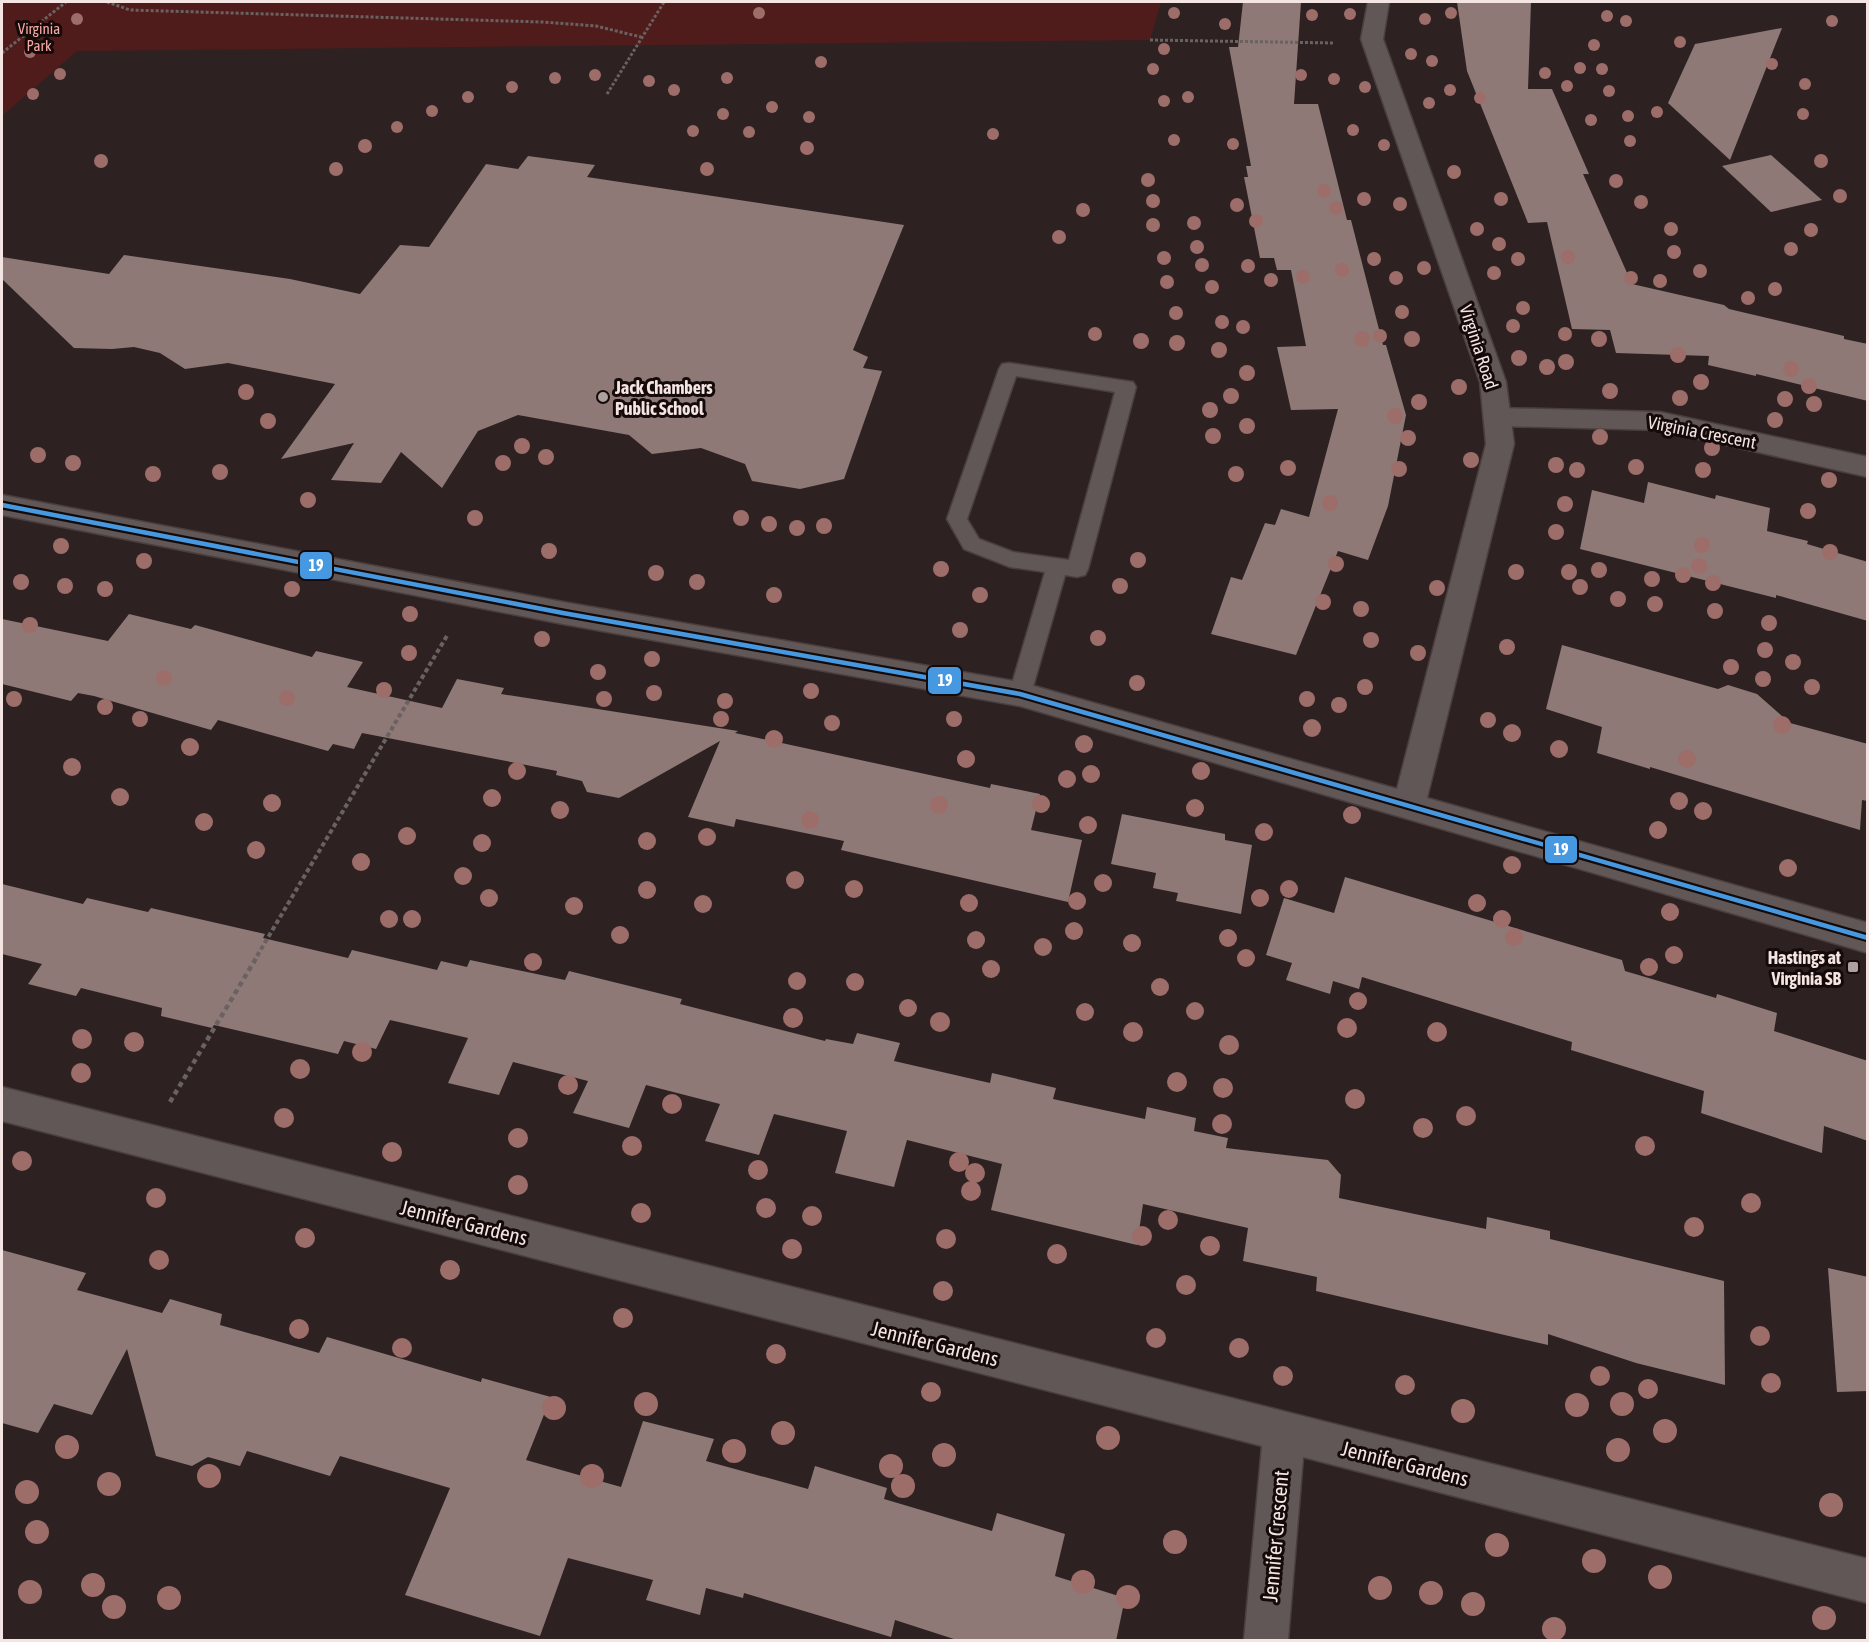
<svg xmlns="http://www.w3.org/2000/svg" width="1869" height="1642" font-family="'Asap Condensed',sans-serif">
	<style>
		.green { fill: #501c1b }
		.building { fill: #8e7977 }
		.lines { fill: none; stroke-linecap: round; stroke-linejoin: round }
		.service-casing { stroke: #4a3f3e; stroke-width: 3 }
		.minor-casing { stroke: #4a3f3e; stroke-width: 3 }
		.tertiary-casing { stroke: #4a3f3e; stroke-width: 3 }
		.path-far2 { stroke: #6a6261; stroke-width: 3; stroke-dasharray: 3 2; stroke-linecap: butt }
		.path-far1 { stroke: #6a6261; stroke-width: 4; stroke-dasharray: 4.5 3; stroke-linecap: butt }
		.path { stroke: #6a6261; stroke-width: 4.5; stroke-dasharray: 5 4; stroke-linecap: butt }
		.service { fill: #615756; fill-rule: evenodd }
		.minor { fill: #615756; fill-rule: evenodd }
		.tertiary { fill: #615756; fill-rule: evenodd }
		.bus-1-casing { stroke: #140a09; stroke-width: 9 }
		.bus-1 { stroke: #4699e1; stroke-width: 4.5 }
		.tree { fill: #9d6d69 }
		.poi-dot { fill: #aea09e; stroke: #140a09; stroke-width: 2 }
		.labels { text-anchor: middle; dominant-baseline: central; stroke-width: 6; stroke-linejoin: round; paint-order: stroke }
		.far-park-label { font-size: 15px; fill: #f8aaa4; stroke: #140a09 }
		.street-label { font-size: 18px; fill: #f4e4e2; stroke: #140a09 }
		.poi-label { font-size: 18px; font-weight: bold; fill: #f4e4e2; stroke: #140a09; text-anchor: start }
		.near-street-label { font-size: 21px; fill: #f4e4e2; stroke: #140a09 }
		.line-badge { stroke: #140a09; stroke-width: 2 }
		.badge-label { font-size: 16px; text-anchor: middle; font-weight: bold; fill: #fff }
	</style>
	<rect width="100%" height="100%" fill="#2d2221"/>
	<polygon class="green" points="2,2 1161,2 1150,40 77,51 2,116"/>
	<g class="building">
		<polygon points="1243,2 1301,2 1294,104 1318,104 1347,220 1351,220 1383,345 1386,345 1406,415 1388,506 1368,560 1338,551 1296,655 1211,634 1231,577 1242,580 1265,523 1275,525 1281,509 1309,517 1338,409 1291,410 1277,347 1306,346 1291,270 1277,270 1274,258 1260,258 1244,177 1248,177 1246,166 1251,166 1229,47 1238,47"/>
		<polygon points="1457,2 1531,2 1528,89 1552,89 1589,174 1583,174 1632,284 1724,305 1729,309 1844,336 1844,339 1868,344 1868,401 1756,374 1756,376 1708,365 1709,356 1616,353 1610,330 1572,329 1547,222 1528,223 1467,71"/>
		<polygon points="1782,28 1730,160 1668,103 1695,44"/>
		<polygon points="1771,155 1822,200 1771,212 1722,166"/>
		<polygon points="528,156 595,165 587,177 904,225 853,350 868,357 863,368 882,371 844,479 800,489 752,481 745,464 701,448 652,454 629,435 518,415 478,431 442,488 401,452 381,483 331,480 354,443 281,459 335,384 228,363 185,369 160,353 134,347 112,349 74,348 2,279 2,257 109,274 124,255 290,279 360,294 400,245 429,247 486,164 518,169"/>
		<polygon points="1648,482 1715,499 1716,495 1770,508 1767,531 1808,541 1807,544 1868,562 1868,621 1776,595 1776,598 1580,549 1592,490 1644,503"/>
		<polygon points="129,614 191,629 195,625 312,657 316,651 363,662 347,687 442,708 457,679 504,688 501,694 738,731 735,733 990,788 991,784 1040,794 1031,830 1082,840 1068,902 841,850 844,841 736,819 734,827 688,817 720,741 619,798 587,792 582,781 556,775 557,771 362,733 354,749 333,744 328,751 218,720 211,730 94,696 78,693 71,701 2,684 2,619 108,641"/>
		<polygon points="1562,645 1718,689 1728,685 1757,694 1790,723 1868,744 1868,801 1862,800 1860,830 1650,767 1650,769 1597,753 1602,727 1546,709"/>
		<polygon points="1122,814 1225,834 1225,840 1252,845 1241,914 1176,901 1178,893 1153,888 1156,873 1111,864"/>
		<polygon points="1345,877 1622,960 1625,971 1716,998 1717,994 1777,1013 1774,1031 1868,1061 1868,1141 1824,1126 1822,1153 1701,1113 1704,1091 1571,1050 1572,1042 1362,977 1359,989 1333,981 1330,994 1286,980 1292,963 1266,955 1284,898 1334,913"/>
		<polygon points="2,884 83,904 87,898 148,912 151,908 265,934 263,938 348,958 352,950 437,970 441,961 467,967 470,960 565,980 569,971 682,999 680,1004 825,1041 826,1039 853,1044 857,1033 900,1043 894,1061 990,1083 992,1073 1056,1088 1053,1099 1145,1119 1147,1107 1196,1118 1194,1131 1228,1138 1226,1148 1328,1160 1341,1175 1339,1198 1486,1229 1487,1217 1550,1231 1550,1239 1724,1281 1725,1385 1636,1363 1548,1334 1548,1345 1316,1291 1317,1277 1243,1261 1248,1228 1143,1204 1137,1245 991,1210 1002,1164 907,1140 894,1187 835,1173 847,1131 774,1114 759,1155 705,1141 720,1104 646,1085 629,1128 573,1113 588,1081 513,1062 499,1095 448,1083 468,1038 390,1020 376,1049 344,1041 338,1054 214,1025 212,1028 161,1016 162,1008 81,988 76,996 28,984 42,964 2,954"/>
		<polygon points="2,1250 86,1273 77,1290 162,1313 170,1299 222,1314 220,1325 319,1353 327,1337 481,1382 482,1378 551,1397 526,1460 621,1487 643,1421 714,1439 706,1461 808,1489 815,1466 887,1488 884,1499 992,1531 997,1513 1065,1534 1055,1576 1125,1598 1116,1641 960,1641 895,1620 891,1637 744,1593 743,1598 706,1588 700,1615 646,1600 653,1580 568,1558 540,1636 405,1595 450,1488 340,1456 330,1476 247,1451 240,1466 208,1457 192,1466 156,1456 127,1349 92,1415 54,1404 38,1433 2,1423"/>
		<polygon points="1828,1268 1868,1277 1868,1391 1837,1392"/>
	</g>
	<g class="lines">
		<defs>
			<path id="service" d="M1009 363 1126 381 1133 382 1136 387 1088 569 1085 575 1077 577 1065 575 1031 694 1028 700 1020 703 1012 700 1009 694 1045 572 1010 567 964 549 947 519 999 369 1002 364ZM1016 376 1115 392 1069 560 1013 552 979 539 967 519Z"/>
			<g id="minor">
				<polygon points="1499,408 1660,412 1868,457 1868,477 1660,430 1499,426 1489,424 1485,417 1489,410"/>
				<polygon points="2,1087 1868,1559 1868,1603 1303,1457 1288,1640 1244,1640 1262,1446 2,1121"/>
			</g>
			<polygon id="tertiary" points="1368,2 1389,2 1383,39 1506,382 1514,444 1427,798 1868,923 1868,953 1020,706 563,624 2,515 2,495 563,602 1020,682 1397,789 1486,444 1480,382 1361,39"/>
		</defs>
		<use href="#service" class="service-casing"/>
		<use href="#minor" class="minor-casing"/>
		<use href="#tertiary" class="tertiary-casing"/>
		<g class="path-far2">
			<polyline points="107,2 130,10 542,22 596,26 641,37"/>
			<polyline points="1150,40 1335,43"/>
			<polyline points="2,53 66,2"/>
			<polyline points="607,94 664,2"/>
		</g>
		<polyline class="path-far1" points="257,956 448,634"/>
		<polyline class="path" points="170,1102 258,955"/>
		<use href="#service" class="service"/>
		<use href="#minor" class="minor"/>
		<use href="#tertiary" class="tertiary"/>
		<defs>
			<polyline id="bus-1" points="2,505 563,613 1020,694 1868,938"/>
		</defs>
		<use href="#bus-1" class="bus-1-casing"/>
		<use href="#bus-1" class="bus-1"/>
	</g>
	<g class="tree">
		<circle cx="759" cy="13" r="6"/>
		<circle cx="1174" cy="13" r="6"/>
		<circle cx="1451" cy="13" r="6"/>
		<circle cx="1350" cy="14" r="6"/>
		<circle cx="1312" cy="15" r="6"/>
		<circle cx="1607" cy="16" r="6"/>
		<circle cx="77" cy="19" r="6"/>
		<circle cx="1425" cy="19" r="6"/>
		<circle cx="1626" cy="21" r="6"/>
		<circle cx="1832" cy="21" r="6"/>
		<circle cx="1225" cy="24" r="6"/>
		<circle cx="1680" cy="42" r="6"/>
		<circle cx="1594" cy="45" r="6"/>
		<circle cx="1164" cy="49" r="6"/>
		<circle cx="30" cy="52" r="6"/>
		<circle cx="1411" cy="54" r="6"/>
		<circle cx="1432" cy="61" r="6"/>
		<circle cx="821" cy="62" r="6"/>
		<circle cx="1772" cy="64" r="6"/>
		<circle cx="1580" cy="68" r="6"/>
		<circle cx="1153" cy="69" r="6"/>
		<circle cx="1602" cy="69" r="6"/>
		<circle cx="1545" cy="73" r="6"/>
		<circle cx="60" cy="74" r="6"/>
		<circle cx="595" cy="75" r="6"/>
		<circle cx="1301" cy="75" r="6"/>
		<circle cx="555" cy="78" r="6"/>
		<circle cx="727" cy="78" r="6"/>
		<circle cx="1334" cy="79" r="6"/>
		<circle cx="649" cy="81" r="6"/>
		<circle cx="1805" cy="84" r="6"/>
		<circle cx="1567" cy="86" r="6"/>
		<circle cx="512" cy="87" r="6"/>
		<circle cx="1365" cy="87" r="6"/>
		<circle cx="674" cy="90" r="6"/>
		<circle cx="1450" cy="90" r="6"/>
		<circle cx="1609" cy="91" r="6"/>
		<circle cx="33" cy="94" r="6"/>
		<circle cx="468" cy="97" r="6"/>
		<circle cx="1188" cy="97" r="6"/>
		<circle cx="1480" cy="98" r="6"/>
		<circle cx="1164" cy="101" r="6"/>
		<circle cx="1429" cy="103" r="6"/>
		<circle cx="772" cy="107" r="6"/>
		<circle cx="432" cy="111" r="6"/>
		<circle cx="1657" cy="112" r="6"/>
		<circle cx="723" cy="114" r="6"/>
		<circle cx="1803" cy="114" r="6"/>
		<circle cx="1628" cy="116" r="6"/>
		<circle cx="809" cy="117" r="6"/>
		<circle cx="1591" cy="120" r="6"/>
		<circle cx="397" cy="127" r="6"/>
		<circle cx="1353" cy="130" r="6"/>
		<circle cx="693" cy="131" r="6"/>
		<circle cx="749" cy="132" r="6"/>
		<circle cx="993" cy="134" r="6"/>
		<circle cx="1174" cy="140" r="6"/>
		<circle cx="1630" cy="141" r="6"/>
		<circle cx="1233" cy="144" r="6"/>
		<circle cx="1384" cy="145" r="6"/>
		<circle cx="365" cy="146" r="7"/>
		<circle cx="807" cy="148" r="7"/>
		<circle cx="101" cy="161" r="7"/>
		<circle cx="1821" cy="161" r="7"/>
		<circle cx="336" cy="169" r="7"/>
		<circle cx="707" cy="169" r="7"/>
		<circle cx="1454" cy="172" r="7"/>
		<circle cx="1148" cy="180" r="7"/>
		<circle cx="1616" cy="181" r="7"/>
		<circle cx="1324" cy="191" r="7"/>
		<circle cx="1840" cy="196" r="7"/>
		<circle cx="1364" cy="199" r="7"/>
		<circle cx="1501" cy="199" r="7"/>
		<circle cx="1153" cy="201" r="7"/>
		<circle cx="1641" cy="202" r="7"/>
		<circle cx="1400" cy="204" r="7"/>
		<circle cx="1237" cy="205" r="7"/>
		<circle cx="1336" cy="208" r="7"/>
		<circle cx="1083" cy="210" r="7"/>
		<circle cx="1256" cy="221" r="7"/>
		<circle cx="1194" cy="223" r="7"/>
		<circle cx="1153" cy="225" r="7"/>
		<circle cx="1477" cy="229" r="7"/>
		<circle cx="1671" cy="229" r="7"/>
		<circle cx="1811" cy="230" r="7"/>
		<circle cx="1059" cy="237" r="7"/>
		<circle cx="1499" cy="244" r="7"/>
		<circle cx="1197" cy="247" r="7"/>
		<circle cx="1791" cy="249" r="7"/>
		<circle cx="1674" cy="252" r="7"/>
		<circle cx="1568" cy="257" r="7"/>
		<circle cx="1164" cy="258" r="7"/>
		<circle cx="1374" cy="259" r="7"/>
		<circle cx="1518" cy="259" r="7"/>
		<circle cx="1202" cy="265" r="7"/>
		<circle cx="1248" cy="266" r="7"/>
		<circle cx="1424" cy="268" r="7"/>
		<circle cx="1342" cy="270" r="7"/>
		<circle cx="1700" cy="271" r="7"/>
		<circle cx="1494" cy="273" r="7"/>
		<circle cx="1303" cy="277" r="7"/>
		<circle cx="1396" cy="278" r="7"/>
		<circle cx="1631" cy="278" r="7"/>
		<circle cx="1271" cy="280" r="7"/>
		<circle cx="1660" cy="281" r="7"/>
		<circle cx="1167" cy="282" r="7"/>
		<circle cx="1212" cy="287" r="7"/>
		<circle cx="1775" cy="289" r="7"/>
		<circle cx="1748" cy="298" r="7"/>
		<circle cx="1523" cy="308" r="7"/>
		<circle cx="1402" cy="312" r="7"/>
		<circle cx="1176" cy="313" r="7"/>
		<circle cx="1222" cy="322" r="7"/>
		<circle cx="1513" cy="326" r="7"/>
		<circle cx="1243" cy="327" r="7"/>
		<circle cx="1095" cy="334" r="7"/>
		<circle cx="1565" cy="334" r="7"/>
		<circle cx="1380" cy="336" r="7"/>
		<circle cx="1362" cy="339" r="8"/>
		<circle cx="1412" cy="339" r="8"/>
		<circle cx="1599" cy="339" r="8"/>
		<circle cx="1141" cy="341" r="8"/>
		<circle cx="1177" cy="343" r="8"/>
		<circle cx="1219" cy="350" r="8"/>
		<circle cx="1678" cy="355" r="8"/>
		<circle cx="1519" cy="358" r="8"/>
		<circle cx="1566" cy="362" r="8"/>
		<circle cx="1547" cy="367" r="8"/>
		<circle cx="1791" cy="369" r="8"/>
		<circle cx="1247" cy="373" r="8"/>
		<circle cx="1701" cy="382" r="8"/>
		<circle cx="1809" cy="386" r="8"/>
		<circle cx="1459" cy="387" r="8"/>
		<circle cx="1610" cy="391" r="8"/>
		<circle cx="246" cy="392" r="8"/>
		<circle cx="1231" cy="396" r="8"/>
		<circle cx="1680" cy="398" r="8"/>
		<circle cx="1785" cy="399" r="8"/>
		<circle cx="1419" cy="402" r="8"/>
		<circle cx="1814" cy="404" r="8"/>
		<circle cx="1210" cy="410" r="8"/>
		<circle cx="1395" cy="416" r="8"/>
		<circle cx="1775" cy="420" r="8"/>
		<circle cx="268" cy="421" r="8"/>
		<circle cx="1247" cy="426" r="8"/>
		<circle cx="1213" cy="436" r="8"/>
		<circle cx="1600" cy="437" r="8"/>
		<circle cx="1408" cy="438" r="8"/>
		<circle cx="522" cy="446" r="8"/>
		<circle cx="1712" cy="448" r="8"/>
		<circle cx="38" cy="455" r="8"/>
		<circle cx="546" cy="457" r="8"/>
		<circle cx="1471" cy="460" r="8"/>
		<circle cx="73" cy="463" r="8"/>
		<circle cx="503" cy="463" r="8"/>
		<circle cx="1556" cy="465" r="8"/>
		<circle cx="1636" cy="467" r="8"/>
		<circle cx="1288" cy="468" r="8"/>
		<circle cx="1399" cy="469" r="8"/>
		<circle cx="1577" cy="470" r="8"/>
		<circle cx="1703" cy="470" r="8"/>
		<circle cx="220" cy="472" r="8"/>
		<circle cx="153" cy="474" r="8"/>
		<circle cx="1236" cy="474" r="8"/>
		<circle cx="1829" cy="480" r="8"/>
		<circle cx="308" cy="500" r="8"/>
		<circle cx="1330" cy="503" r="8"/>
		<circle cx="1565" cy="504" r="8"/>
		<circle cx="1808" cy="511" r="8"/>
		<circle cx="475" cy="518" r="8"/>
		<circle cx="741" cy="518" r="8"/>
		<circle cx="769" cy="524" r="8"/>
		<circle cx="824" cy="526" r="8"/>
		<circle cx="797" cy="528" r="8"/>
		<circle cx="1556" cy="532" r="8"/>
		<circle cx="1702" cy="545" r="8"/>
		<circle cx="61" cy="546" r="8"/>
		<circle cx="549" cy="551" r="8"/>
		<circle cx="1830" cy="552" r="8"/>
		<circle cx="1138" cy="560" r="8"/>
		<circle cx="144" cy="561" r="8"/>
		<circle cx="1336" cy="564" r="8"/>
		<circle cx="1699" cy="566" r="8"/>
		<circle cx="941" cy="569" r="8"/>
		<circle cx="1599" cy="570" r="8"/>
		<circle cx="1516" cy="572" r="8"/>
		<circle cx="1569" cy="572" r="8"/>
		<circle cx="656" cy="573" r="8"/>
		<circle cx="1683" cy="575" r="8"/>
		<circle cx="1652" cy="579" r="8"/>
		<circle cx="21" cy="582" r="8"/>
		<circle cx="697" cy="582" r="8"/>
		<circle cx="1713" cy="583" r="8"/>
		<circle cx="65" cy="586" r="8"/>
		<circle cx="1120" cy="586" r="8"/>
		<circle cx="1580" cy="587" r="8"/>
		<circle cx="1437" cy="588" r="8"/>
		<circle cx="105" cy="589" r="8"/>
		<circle cx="292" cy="589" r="8"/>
		<circle cx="774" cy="595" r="8"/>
		<circle cx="980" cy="595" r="8"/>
		<circle cx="1618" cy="599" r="8"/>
		<circle cx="1323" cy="602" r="8"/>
		<circle cx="1655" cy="604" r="8"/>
		<circle cx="1361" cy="609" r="8"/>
		<circle cx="1715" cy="611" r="8"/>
		<circle cx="410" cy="614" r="8"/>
		<circle cx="1769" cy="623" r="8"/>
		<circle cx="30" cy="625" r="8"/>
		<circle cx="960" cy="630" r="8"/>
		<circle cx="1098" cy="638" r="8"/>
		<circle cx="542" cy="639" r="8"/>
		<circle cx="1371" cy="640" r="8"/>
		<circle cx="1507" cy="647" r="8"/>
		<circle cx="1765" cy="650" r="8"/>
		<circle cx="409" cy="653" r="8"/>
		<circle cx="1418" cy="653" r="8"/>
		<circle cx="652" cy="659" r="8"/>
		<circle cx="1793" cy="662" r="8"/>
		<circle cx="1731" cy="667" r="8"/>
		<circle cx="598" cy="672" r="8"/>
		<circle cx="164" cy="678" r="8"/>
		<circle cx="1763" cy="679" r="8"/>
		<circle cx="1137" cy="683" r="8"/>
		<circle cx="1365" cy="687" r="8"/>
		<circle cx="1812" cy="687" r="8"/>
		<circle cx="384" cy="690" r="8"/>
		<circle cx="811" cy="691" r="8"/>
		<circle cx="654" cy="693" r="8"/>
		<circle cx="287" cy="698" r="8"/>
		<circle cx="14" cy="699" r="8"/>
		<circle cx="604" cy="699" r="8"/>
		<circle cx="1307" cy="699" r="8"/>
		<circle cx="725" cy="701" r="8"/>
		<circle cx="1339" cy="705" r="8"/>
		<circle cx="105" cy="707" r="8"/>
		<circle cx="140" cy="719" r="8"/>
		<circle cx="721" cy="719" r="8"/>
		<circle cx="954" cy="719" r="8"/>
		<circle cx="1488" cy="720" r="8"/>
		<circle cx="832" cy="723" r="8"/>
		<circle cx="1782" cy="725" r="9"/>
		<circle cx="1312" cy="728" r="9"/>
		<circle cx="1512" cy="733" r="9"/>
		<circle cx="774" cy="739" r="9"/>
		<circle cx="1084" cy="744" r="9"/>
		<circle cx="190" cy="747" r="9"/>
		<circle cx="1559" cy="749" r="9"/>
		<circle cx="966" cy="759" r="9"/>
		<circle cx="1687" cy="759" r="9"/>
		<circle cx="72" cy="767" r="9"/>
		<circle cx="517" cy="771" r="9"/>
		<circle cx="1201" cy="771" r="9"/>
		<circle cx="1091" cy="774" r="9"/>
		<circle cx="1067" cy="779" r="9"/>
		<circle cx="120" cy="797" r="9"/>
		<circle cx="492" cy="798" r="9"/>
		<circle cx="1679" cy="801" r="9"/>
		<circle cx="272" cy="803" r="9"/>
		<circle cx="1041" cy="804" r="9"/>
		<circle cx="939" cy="805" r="9"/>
		<circle cx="1195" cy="808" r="9"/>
		<circle cx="560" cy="810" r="9"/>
		<circle cx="1703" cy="811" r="9"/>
		<circle cx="1352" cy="815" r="9"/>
		<circle cx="810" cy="820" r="9"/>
		<circle cx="204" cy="822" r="9"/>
		<circle cx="1088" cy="825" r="9"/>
		<circle cx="1658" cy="830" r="9"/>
		<circle cx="1264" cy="832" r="9"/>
		<circle cx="407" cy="836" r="9"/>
		<circle cx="707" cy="837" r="9"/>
		<circle cx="647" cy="841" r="9"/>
		<circle cx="482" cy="843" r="9"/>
		<circle cx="256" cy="850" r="9"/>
		<circle cx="361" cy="862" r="9"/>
		<circle cx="1512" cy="865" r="9"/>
		<circle cx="1788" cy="868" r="9"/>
		<circle cx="463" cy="876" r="9"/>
		<circle cx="795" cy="880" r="9"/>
		<circle cx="1103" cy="883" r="9"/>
		<circle cx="854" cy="889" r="9"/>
		<circle cx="1289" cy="889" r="9"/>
		<circle cx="647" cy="890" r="9"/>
		<circle cx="489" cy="898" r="9"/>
		<circle cx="1260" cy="898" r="9"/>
		<circle cx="1077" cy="901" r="9"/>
		<circle cx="969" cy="903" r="9"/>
		<circle cx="1477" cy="903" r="9"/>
		<circle cx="703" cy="904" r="9"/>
		<circle cx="574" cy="906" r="9"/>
		<circle cx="1670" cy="912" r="9"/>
		<circle cx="389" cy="919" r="9"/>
		<circle cx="412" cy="919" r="9"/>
		<circle cx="1502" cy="919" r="9"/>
		<circle cx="1074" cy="931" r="9"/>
		<circle cx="620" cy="935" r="9"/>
		<circle cx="1514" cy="937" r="9"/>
		<circle cx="1228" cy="938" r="9"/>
		<circle cx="976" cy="940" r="9"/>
		<circle cx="1132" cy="943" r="9"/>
		<circle cx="1043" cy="947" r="9"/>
		<circle cx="1674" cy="955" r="9"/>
		<circle cx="1246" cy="958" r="9"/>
		<circle cx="1814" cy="959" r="9"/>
		<circle cx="533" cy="962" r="9"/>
		<circle cx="1649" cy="967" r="9"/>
		<circle cx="991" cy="969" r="9"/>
		<circle cx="797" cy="981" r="9"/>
		<circle cx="855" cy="982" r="9"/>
		<circle cx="1160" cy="987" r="9"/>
		<circle cx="1358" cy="1001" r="9"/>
		<circle cx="908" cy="1008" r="9"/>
		<circle cx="1195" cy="1011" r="9"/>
		<circle cx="1085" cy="1012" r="9"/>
		<circle cx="793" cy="1018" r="10"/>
		<circle cx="940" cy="1022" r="10"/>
		<circle cx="1347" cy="1028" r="10"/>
		<circle cx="1133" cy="1032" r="10"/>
		<circle cx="1437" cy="1032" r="10"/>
		<circle cx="82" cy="1039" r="10"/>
		<circle cx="134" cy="1042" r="10"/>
		<circle cx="1229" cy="1045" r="10"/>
		<circle cx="362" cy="1052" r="10"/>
		<circle cx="300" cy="1069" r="10"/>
		<circle cx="81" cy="1073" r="10"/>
		<circle cx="1177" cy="1082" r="10"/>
		<circle cx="568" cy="1085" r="10"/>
		<circle cx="1223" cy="1088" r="10"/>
		<circle cx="1355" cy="1099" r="10"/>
		<circle cx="672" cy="1104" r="10"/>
		<circle cx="1466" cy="1116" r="10"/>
		<circle cx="284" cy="1118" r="10"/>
		<circle cx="1222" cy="1124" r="10"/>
		<circle cx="1423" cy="1128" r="10"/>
		<circle cx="518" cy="1138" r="10"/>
		<circle cx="632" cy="1146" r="10"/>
		<circle cx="1645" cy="1146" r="10"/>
		<circle cx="392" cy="1152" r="10"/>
		<circle cx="22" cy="1161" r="10"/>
		<circle cx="959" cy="1162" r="10"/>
		<circle cx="758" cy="1170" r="10"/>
		<circle cx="975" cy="1173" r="10"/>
		<circle cx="518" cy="1185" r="10"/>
		<circle cx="971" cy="1191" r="10"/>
		<circle cx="156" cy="1198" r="10"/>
		<circle cx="1751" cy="1203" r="10"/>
		<circle cx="766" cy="1208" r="10"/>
		<circle cx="641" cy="1213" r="10"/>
		<circle cx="812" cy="1216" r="10"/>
		<circle cx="1168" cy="1220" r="10"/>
		<circle cx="1694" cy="1227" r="10"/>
		<circle cx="1142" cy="1236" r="10"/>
		<circle cx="305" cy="1238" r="10"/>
		<circle cx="946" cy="1239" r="10"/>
		<circle cx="1210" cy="1246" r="10"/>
		<circle cx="792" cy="1249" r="10"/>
		<circle cx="1057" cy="1254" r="10"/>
		<circle cx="159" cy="1260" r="10"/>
		<circle cx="450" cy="1270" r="10"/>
		<circle cx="1186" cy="1285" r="10"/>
		<circle cx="943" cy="1291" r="10"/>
		<circle cx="623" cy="1318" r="10"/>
		<circle cx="299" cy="1329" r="10"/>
		<circle cx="1760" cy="1336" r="10"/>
		<circle cx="1156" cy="1338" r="10"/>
		<circle cx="402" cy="1348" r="10"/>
		<circle cx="1239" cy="1348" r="10"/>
		<circle cx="776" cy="1354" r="10"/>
		<circle cx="1283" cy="1376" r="10"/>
		<circle cx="1600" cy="1376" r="10"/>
		<circle cx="1771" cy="1383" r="10"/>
		<circle cx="1405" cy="1385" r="10"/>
		<circle cx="1648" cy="1389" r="10"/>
		<circle cx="931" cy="1392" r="10"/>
		<circle cx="646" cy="1404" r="12"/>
		<circle cx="1622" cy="1404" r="12"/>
		<circle cx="1577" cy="1405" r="12"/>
		<circle cx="554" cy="1408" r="12"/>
		<circle cx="1463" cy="1411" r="12"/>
		<circle cx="1665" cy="1431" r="12"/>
		<circle cx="783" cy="1433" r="12"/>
		<circle cx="1108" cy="1438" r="12"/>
		<circle cx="67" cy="1447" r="12"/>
		<circle cx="1618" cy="1450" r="12"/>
		<circle cx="734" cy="1451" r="12"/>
		<circle cx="944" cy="1455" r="12"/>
		<circle cx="891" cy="1466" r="12"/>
		<circle cx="209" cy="1476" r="12"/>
		<circle cx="592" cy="1476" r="12"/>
		<circle cx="109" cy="1484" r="12"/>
		<circle cx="903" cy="1486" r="12"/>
		<circle cx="27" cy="1492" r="12"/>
		<circle cx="1831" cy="1505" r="12"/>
		<circle cx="37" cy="1532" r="12"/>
		<circle cx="1175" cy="1542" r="12"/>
		<circle cx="1497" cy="1545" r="12"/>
		<circle cx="1594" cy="1561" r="12"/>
		<circle cx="1660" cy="1577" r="12"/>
		<circle cx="1083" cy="1582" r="12"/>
		<circle cx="93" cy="1585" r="12"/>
		<circle cx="1380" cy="1588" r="12"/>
		<circle cx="30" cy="1592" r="12"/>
		<circle cx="1431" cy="1593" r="12"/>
		<circle cx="1128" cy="1597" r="12"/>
		<circle cx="169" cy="1598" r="12"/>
		<circle cx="1473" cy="1604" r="12"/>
		<circle cx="114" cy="1607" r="12"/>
		<circle cx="1824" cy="1618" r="12"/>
		<circle cx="1554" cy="1629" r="12"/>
	</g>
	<g class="poi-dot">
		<circle cx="603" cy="397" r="6"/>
		<rect x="1847" y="961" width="12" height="12" rx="3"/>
	</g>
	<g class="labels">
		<g class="far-park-label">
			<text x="39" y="28">Virginia<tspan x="39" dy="17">Park</tspan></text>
		</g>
		<g class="street-label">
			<text transform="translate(1479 347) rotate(72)">Virginia Road</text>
			<text transform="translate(1702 432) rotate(11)">Virginia Crescent</text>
		</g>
		<g class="poi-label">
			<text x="615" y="387">Jack Chambers<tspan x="615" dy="21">Public School</tspan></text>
			<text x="1841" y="957" text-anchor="end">Hastings at<tspan x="1841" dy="21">Virginia SB</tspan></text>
		</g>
		<g class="near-street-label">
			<text transform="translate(464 1222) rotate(14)">Jennifer Gardens</text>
			<text transform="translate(935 1343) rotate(14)">Jennifer Gardens</text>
			<text transform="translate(1405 1463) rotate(14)">Jennifer Gardens</text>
			<text transform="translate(1275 1536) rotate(-85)">Jennifer Crescent</text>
		</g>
	</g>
	<g class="line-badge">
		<rect x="299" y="551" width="34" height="29" rx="6" fill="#4699e1"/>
		<rect x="927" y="666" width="35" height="29" rx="6" fill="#4699e1"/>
		<rect x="1544" y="835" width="34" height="29" rx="6" fill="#4699e1"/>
	</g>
	<g class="badge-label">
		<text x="316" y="571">19</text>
		<text x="945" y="686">19</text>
		<text x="1561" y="855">19</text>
	</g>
	<rect width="1869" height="1642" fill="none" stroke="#f4e4e2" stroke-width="6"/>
</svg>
